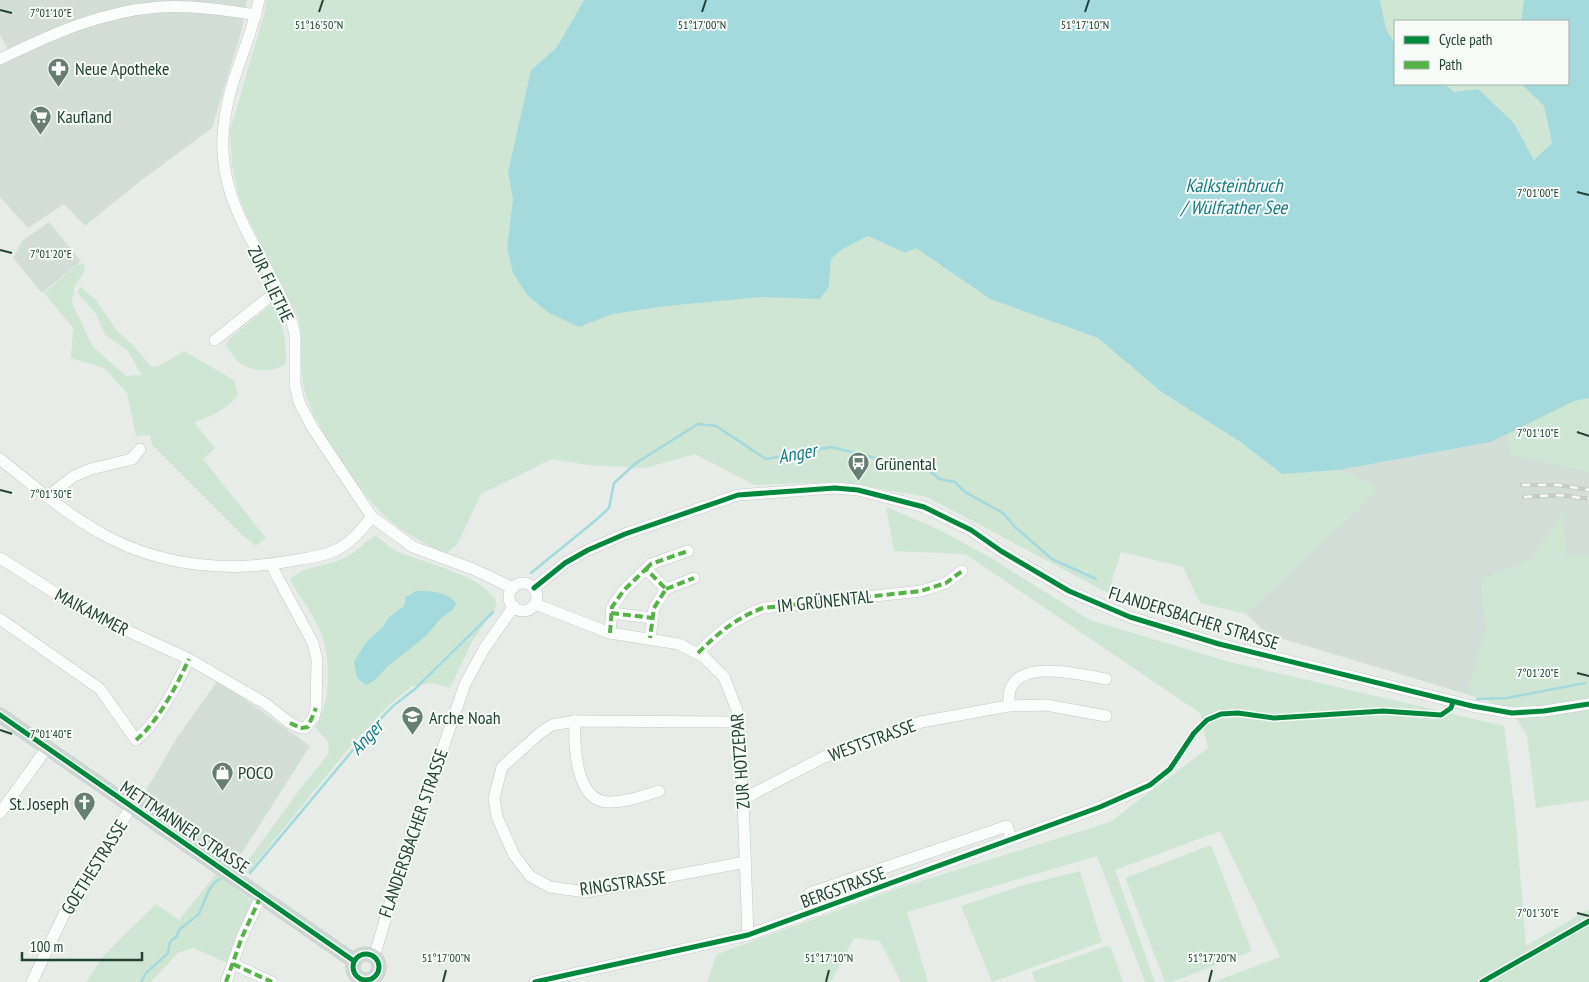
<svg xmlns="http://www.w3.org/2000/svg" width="1589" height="982" font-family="'PT Sans Narrow',sans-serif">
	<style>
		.built { fill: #d4ded9 }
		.green { fill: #cfe6d4 }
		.water { fill: #a5dadc }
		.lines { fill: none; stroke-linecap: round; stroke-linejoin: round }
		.stream { stroke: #a5dadc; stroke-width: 2.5 }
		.minor-casing { stroke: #c4c9c6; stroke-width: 12 }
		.major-casing { stroke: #c2cbc7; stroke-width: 15 }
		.minor { stroke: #fbfcfc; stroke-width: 11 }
		.major { stroke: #ced8d4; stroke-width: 14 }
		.rail-casing { stroke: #c8cdca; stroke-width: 4.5 }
		.rail { stroke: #f6fbf8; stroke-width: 2.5; stroke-dasharray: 8; stroke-linecap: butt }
		.quiet { stroke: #55b346; stroke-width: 4; stroke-dasharray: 8 4; stroke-linecap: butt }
		.cycleway-casing { stroke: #f6fbf8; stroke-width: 8 }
		.cycleway { stroke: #00873e; stroke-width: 5 }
		.ticks { fill: none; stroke: #224236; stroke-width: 2 }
		.labels { text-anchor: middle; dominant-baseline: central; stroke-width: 4; stroke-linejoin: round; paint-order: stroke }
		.poi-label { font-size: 18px; fill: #224236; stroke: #f6fbf8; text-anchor: start }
		.street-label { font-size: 18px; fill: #224236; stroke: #f6fbf8 }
		.water-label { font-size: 19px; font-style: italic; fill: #177c84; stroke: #f6fbf8 }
		.ticks-label { font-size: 12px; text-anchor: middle; fill: #224236; stroke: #f6fbf8; stroke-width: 4; stroke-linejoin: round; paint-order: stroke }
	</style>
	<rect width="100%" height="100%" fill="#e7ece9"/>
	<g class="built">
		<polygon points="0,0 247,0 242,29 212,128 139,182 85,226 64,204 28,228 0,197 0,61 11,55 0,35"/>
		<polygon points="49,222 81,261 42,293 13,258 22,241"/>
		<polygon points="1589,398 1589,692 1506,706 1267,634 1246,614 1379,488 1339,470 1491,442 1574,401"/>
		<polygon points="218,680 310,746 233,867 139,802 178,736"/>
	</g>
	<g class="green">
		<path d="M266 0H584L557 47 531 70 508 172 513 199 507 247 579 327 613 314 667 306 762 297H790L829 286 831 259 841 250 868 236 905 253 916 248 990 299 1098 338 1160 391 1239 441 1282 474 1339 470 1379 488 1246 614 1200 603 1183 567 1121 552 1108 593 927 497 840 482 754 485 695 454 645 468 588 465 552 459 481 494 457 545 445 554C426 544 407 535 390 521 363 498 313 426 305 392 299 369 303 344 299 320L246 215 238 194 232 164 230 131 265 11Z"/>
		<polygon points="1380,0 1524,0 1521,21 1395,21 1395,44 1386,29"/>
		<polygon points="1445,84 1521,84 1544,106 1552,143 1534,160 1514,123 1454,92"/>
		<polygon points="84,264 85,270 74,288 72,303 93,347 126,376 142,375 127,350 105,335 96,314 77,292 81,287 96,300 117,331 134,346 151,367 157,367 184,351 234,380 238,395 229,405 211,416 194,422 215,448 203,459 266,538 256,546 241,534 152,445 150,435 136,436 127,393 104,368 71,358 73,328 44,293 77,265"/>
		<path d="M270 305 275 306C284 326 286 342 286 363 275 374 250 372 238 362 234 358 230 351 226 346L229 339Z"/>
		<polygon points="1589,398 1589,472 1510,455 1508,433 1574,401"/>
		<polygon points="886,507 940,530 986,555 1090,620 1230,662 1504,726 1515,811 1526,946 1589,909 1589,982 1213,982 1280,957 1220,831 1115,870 1155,982 1145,982 1097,856 907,912 928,982 901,982 880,941 854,938 831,982 707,982 717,954 902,887 1110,822 1208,748 1200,713 965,554 894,551"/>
		<polygon points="1564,510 1565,556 1589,556 1589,800 1536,808 1527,736 1512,711 1467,692 1486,629 1481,579 1530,560"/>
		<path d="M375 535C381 539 387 545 393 549 417 562 490 575 497 605L472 642 450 688 433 683 412 686 389 705 349 748 247 874 241 870 300 789 329 753 328 742 315 727C332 699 332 656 318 626 310 610 299 595 290 580 304 564 332 567 350 555 359 549 367 541 375 535Z"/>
		<polygon points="1211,845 1252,951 1172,982 1165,982 1125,878"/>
		<polygon points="1080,871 1102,942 992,982 961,906 1020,886"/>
		<polygon points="216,874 254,902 227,963 193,948 178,953 151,982 86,982 105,954 156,904 179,920"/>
		<polygon points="1110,945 1123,982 1036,982 1032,972"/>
	</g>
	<g class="water">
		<polygon points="584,0 1380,0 1386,29 1395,44 1395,84 1445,84 1454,92 1478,89 1514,123 1534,160 1552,143 1544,106 1521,84 1568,84 1568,21 1521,21 1524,0 1589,0 1589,398 1574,401 1491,442 1339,470 1282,474 1239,441 1160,391 1098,338 990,299 916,248 905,253 868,236 841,250 831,259 829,286 820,299 762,297 667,306 613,314 579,327 549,313 527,295 513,273 507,247 513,199 508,172 531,70 557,47"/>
		<path d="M416 591C432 591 445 591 456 603L454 609 441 618 426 636 387 667 375 680 366 685 357 678 354 662 366 642 383 627 389 617 404 606 406 597Z"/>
	</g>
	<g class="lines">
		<g class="stream">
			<polyline points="531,573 596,520 609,508 614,483 636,463 698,424 716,426 766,459 831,447 900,464 922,464 939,479 955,482 965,492 1003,513 1015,527 1052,559 1096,579"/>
			<polyline points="1477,699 1507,698 1585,683"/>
			<polyline points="250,873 368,732 393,706 415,689 493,612"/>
			<polyline points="141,982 146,973 168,953 170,942 177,936 179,930 199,914 209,890 215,882 220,879"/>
		</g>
		<defs>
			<g id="minor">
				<path d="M259 0C251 40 231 76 225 117 211 202 265 249 292 322L295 335V384L299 402 312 427 372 517 413 547 473 569 513 588"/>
				<path d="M0 59C52 34 102 11 160 7 192 5 225 10 256 15"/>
				<polyline points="215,340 277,291"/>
				<path d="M0 459C34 486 66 514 104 535 163 567 231 573 296 560 309 558 324 556 336 550 351 543 362 529 372 517"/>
				<polyline points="47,497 74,476 91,469 132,459 140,449"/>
				<polyline points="0,558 82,610 189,659 266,704 290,723 301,728 305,728 314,717 316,708 317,660 313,643 271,565"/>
				<polyline points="646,569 651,564 688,551"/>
				<circle cx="523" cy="597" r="14"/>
				<polyline points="534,588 565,563 588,550 625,534 738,495 835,488 858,490 924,507 971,530 1001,551 1069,591 1130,617 1219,644 1472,706 1512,713 1544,711 1589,704"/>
				<polyline points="666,589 694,578"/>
				<polyline points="535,604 610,633 679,644 704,657 724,677 737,710 743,799 748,935"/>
				<polyline points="611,613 653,618"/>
				<path d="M0 619 100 689 136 740C158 722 177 685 189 659"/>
				<polyline points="610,633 612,607 624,590 646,569 666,589 654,608 650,638"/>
				<path d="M698 653C717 634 737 617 763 608L921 591 946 583 962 571"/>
				<path d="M1008 706C1009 701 1009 695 1010 690 1021 658 1082 675 1106 679"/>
				<path d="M575 721C574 745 575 803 610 802 627 802 643 796 659 791"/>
				<polyline points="736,722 575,721 552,725 540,733 502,767 494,798 497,817 514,855 530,876 550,887 586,892 746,862"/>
				<polyline points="743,799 824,757 921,722 1008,706 1046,705 1106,716"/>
				<polyline points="0,813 47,748"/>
				<polyline points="818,911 810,893 1007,826 1011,839"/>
				<polyline points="374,957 394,890 465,684 484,649 514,606"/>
				<polyline points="233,964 272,982"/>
				<polyline points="32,982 65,912 131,807"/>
				<polyline points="226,982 242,937 261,896"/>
				<polyline points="360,982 361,980"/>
				<polyline points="535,982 748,935 1100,807 1150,785"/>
			</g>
			<g id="major">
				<polyline points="0,715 354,961"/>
				<circle cx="366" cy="967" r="13"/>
			</g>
		</defs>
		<use href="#minor" class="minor-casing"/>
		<use href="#major" class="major-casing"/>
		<use href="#minor" class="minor"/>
		<use href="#major" class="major"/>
		<defs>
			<g id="rail">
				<polyline points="1522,485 1559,485 1589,490"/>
				<polyline points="1524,497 1559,495 1589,499"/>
			</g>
		</defs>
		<use href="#rail" class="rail-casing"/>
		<use href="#rail" class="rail"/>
		<g class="quiet">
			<polyline points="646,569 651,564 688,551"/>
			<polyline points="666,589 694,578"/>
			<polyline points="611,613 653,618"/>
			<polyline points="610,633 612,607 624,590 646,569 666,589 654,608 650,638"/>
			<path d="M698 653C717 634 737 617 763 608L921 591 946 583 962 571"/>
			<polyline points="290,723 301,728 308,727 316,708"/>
			<path d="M136 740C158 722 177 685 189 659"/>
			<polyline points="233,964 272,982"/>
			<polyline points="226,982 242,937 261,896"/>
		</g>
		<defs>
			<g id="cycleway">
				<polyline points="534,588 565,563 588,550 625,534 738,495 835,488 858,490 924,507 971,530 1001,551 1069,591 1130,617 1219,644 1472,706 1512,713 1544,711 1589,704"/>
				<polyline points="0,715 354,961"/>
				<circle cx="366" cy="967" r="13"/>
				<polyline points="535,982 748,935 1100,807 1150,785 1170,769 1194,733 1207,720 1221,714 1238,713 1274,718 1383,711 1441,715 1451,708 1453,702"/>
				<polyline points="1482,982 1589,921"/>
			</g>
		</defs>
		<use href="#cycleway" class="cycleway-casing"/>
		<use href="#cycleway" class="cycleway"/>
	</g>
	<path class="ticks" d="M0 10 12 13M319 12 323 0M702 12 706 0M1085 12 1089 0M1577 192 1589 195M0 250 12 253M1577 432 1589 436M0 490 12 493M1577 673 1589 676M0 730 12 734M1577 913 1589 916M443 982 446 970M826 982 829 970M1209 982 1212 970"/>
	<defs>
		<symbol id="pharmacy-pin" viewBox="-11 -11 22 30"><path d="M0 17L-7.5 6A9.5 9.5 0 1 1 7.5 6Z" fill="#677e75" stroke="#f6fbf8"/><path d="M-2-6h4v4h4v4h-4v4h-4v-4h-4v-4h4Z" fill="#fff"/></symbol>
		<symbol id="supermarket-pin" viewBox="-11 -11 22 30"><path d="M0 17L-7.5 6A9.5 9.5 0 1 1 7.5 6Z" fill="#677e75" stroke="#f6fbf8"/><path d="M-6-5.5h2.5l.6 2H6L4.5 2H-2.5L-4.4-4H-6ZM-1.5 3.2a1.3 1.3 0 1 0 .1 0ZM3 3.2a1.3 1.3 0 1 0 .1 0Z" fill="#fff"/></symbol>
		<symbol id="bus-pin" viewBox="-11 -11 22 30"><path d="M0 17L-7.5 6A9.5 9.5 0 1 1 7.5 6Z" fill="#677e75" stroke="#f6fbf8"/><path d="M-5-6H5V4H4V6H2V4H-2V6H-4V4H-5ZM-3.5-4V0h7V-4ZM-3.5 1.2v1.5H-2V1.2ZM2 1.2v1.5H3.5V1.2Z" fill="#fff"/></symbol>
		<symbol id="school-pin" viewBox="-11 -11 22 30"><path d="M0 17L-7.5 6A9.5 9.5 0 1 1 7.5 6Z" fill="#677e75" stroke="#f6fbf8"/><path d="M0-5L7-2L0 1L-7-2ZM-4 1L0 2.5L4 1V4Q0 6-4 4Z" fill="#fff"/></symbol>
		<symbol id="shop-pin" viewBox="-11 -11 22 30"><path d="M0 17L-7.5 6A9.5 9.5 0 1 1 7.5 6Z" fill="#677e75" stroke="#f6fbf8"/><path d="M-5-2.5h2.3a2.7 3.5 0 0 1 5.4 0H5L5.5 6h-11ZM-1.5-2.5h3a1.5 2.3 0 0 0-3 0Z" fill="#fff"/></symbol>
		<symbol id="church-pin" viewBox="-11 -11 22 30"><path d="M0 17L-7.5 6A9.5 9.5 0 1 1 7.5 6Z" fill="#677e75" stroke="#f6fbf8"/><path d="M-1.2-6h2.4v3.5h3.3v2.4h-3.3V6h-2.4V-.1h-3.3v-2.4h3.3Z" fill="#fff"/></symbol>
	</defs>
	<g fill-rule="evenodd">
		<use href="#pharmacy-pin" x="46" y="56" width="25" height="34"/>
		<use href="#supermarket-pin" x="28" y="104" width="25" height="34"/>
		<use href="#bus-pin" x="846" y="450" width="25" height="34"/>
		<use href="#school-pin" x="400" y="704" width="25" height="34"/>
		<use href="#shop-pin" x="210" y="760" width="25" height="34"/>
		<use href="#church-pin" x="72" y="790" width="25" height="34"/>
	</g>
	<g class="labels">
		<g class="poi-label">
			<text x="75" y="68">Neue Apotheke</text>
			<text x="57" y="116">Kaufland</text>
			<text x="875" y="463">Grünental</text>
			<text x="429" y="717">Arche Noah</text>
			<text x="238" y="772">POCO</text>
			<text x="69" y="803" text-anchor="end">St. Joseph</text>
		</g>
		<g class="street-label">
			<text transform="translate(271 284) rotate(64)">ZUR FLIETHE</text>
			<text transform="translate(825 601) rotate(-6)">IM GRÜNENTAL</text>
			<text transform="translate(92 612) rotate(28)">MAIKAMMER</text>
			<text transform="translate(1194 618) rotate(17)">FLANDERSBACHER STRASSE</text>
			<text transform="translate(872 740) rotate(-20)">WESTSTRASSE</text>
			<text transform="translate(740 761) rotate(-94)">ZUR HOTZEPAR</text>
			<text transform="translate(185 827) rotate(34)">METTMANNER STRASSE</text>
			<text transform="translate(413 833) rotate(-71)">FLANDERSBACHER STRASSE</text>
			<text transform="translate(94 867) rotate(-58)">GOETHESTRASSE</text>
			<text transform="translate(623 883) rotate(-8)">RINGSTRASSE</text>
			<text transform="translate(843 887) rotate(-20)">BERGSTRASSE</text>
		</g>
		<g class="water-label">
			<text x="1234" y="185">Kalksteinbruch<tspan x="1234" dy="22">/ Wülfrather See</tspan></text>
			<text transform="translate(797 453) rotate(-11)">Anger</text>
			<text transform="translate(366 737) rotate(-47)">Anger</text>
		</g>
	</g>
	<g class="ticks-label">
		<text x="51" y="17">7°01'10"E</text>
		<text x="319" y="29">51°16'50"N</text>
		<text x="702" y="29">51°17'00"N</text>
		<text x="1085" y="29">51°17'10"N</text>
		<text x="1538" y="197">7°01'00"E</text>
		<text x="51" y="258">7°01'20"E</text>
		<text x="1538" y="437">7°01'10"E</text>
		<text x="51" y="498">7°01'30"E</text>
		<text x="1538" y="677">7°01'20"E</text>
		<text x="51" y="738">7°01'40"E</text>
		<text x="1538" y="917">7°01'30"E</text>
		<text x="446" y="962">51°17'00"N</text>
		<text x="829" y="962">51°17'10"N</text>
		<text x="1212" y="962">51°17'20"N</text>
	</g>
	<rect x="1394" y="20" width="175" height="65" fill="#f6fbf8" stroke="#a1b1aa"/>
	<rect x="1404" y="36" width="25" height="8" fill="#00873e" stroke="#a1b1aa"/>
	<text x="1439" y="45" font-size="15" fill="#224236">Cycle path</text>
	<rect x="1404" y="61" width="25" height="8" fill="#55b346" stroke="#a1b1aa"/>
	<text x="1439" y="70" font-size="15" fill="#224236">Path</text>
	<path d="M22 952v8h120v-8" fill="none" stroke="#224236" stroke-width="2.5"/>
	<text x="30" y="952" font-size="15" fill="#224236" stroke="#f6fbf8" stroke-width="4" paint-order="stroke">100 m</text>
</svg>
